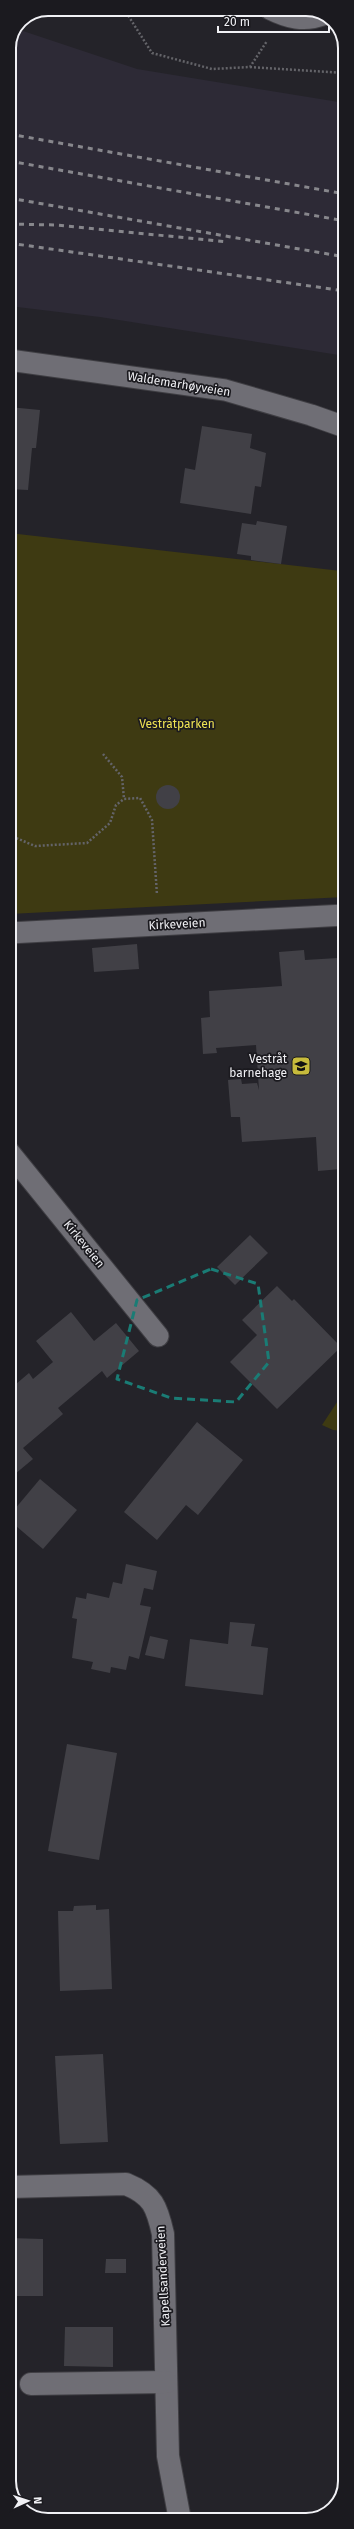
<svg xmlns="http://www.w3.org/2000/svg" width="354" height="2529" font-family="'Fira Sans',sans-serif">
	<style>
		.built { fill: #2d2a36 }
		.green { fill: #3e3a12 }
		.building { fill: #414046 }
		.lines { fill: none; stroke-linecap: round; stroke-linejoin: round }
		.service-casing { stroke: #3f3e43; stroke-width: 23 }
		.minor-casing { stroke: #3f3e43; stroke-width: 24 }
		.path { stroke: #646469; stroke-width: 2.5; stroke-dasharray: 2 2; stroke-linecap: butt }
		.service { stroke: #6f6e75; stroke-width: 21 }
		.minor { stroke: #6f6e75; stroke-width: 22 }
		.rail { stroke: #87878c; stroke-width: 3; stroke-dasharray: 5 5; stroke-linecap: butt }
		.marked { fill: none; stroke: #1a7c75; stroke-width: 3; stroke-dasharray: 8 5; stroke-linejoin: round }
		.labels { text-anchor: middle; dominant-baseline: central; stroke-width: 3.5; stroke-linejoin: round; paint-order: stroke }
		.street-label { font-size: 12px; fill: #f1f1f5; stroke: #1b1a1f }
		.park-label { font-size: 12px; fill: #efe253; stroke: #1b1a1f }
		.poi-label { font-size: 12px; fill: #f1f1f5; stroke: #1b1a1f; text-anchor: end }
		.rim { fill: none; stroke: #f1f1f5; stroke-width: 2 }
	</style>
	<rect width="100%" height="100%" fill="#242329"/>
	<polygon class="built" points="17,29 137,69 345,103 345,356 100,317 9,306 9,48"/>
	<g class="green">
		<polygon points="9,533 341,571 345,583 345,897 9,914"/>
		<polygon points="345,1390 345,1431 333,1430 322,1425"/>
	</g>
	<g class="building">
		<polygon points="216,9 257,9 247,17 242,11 227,22"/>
		<polygon points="9,407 40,410 36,448 32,448 28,490 9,489"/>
		<polygon points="202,426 252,434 250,448 266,453 261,487 255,486 251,514 180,503 185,468 195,470"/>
		<polygon points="257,521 287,526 281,564 251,560 251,556 237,554 242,523 256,525"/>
		<circle cx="168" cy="797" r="12"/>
		<polygon points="137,944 139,969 94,972 92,948"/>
		<polygon points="304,950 305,960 338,958 343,1030 345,1030 345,1159 340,1160 341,1169 318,1171 316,1137 242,1142 240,1117 231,1117 228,1080 241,1079 242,1084 257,1083 259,1090 256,1045 216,1048 217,1053 203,1054 201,1018 210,1017 209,991 282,986 279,952"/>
		<polygon points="250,1235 268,1253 235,1285 217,1267"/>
		<polygon points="277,1286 292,1301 294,1299 341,1347 277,1409 230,1362 257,1335 242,1320"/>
		<polygon points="71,1312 94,1341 116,1323 139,1351 107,1378 102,1371 58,1408 63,1414 23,1448 33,1459 9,1479 9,1390 29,1373 33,1379 53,1362 36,1341"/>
		<polygon points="197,1422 243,1460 198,1515 186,1505 157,1540 124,1512"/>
		<polygon points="40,1479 77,1510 43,1549 9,1520 9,1516"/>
		<polygon points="126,1564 157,1571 153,1590 144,1588 140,1605 151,1607 139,1659 129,1656 126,1670 111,1667 110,1673 91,1669 93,1662 72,1658 77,1619 72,1618 76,1597 86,1599 87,1593 109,1598 113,1582 122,1584"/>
		<polygon points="230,1622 255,1624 251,1646 268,1648 263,1695 185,1686 190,1639 228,1644"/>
		<polygon points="150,1636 168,1640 164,1659 145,1655"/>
		<polygon points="67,1744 117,1753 99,1860 48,1851"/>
		<polygon points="96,1905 96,1910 109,1909 112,1989 60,1991 58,1911 73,1911 74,1906"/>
		<polygon points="103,2054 108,2142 60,2144 55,2056"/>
		<polygon points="9,2238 43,2239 43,2296 9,2296"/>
		<polygon points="106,2259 126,2259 126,2273 105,2273"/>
		<polygon points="65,2327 113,2327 113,2367 64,2366"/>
	</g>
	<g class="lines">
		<defs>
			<g id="service">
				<path d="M270 9C288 18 304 22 323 15"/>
				<polyline points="9,360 225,390 311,415 345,427"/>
				<polyline points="9,933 345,915"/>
				<polyline points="9,1152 158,1336"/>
			</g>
			<g id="minor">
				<path d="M9 2187 126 2184C153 2195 157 2207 163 2234L168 2456 180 2520"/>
				<polyline points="31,2384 166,2382"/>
			</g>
		</defs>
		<use href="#service" class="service-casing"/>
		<use href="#minor" class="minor-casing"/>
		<g class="path">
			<polyline points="124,9 152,53 212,69 250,67 267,41"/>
			<polyline points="250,67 345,73"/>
			<polyline points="103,754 122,777 124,799"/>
			<polyline points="9,835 35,846 87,843 110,823 116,805 124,799 140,798 152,820 157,895"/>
		</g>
		<use href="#service" class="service"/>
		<use href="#minor" class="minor"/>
		<g class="rail">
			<polyline points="9,134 345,194"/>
			<polyline points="9,161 345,221"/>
			<polyline points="9,198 345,257"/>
			<polyline points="9,224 56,225 228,242"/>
			<polyline points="9,243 345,291"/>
		</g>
	</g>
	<path class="marked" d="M211 1269 258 1284 269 1362 236 1402 171 1398 117 1379 137 1300Z"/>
	<defs>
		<symbol id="school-square" viewBox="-11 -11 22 22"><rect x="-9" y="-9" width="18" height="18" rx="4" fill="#c7bb3c" stroke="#1b1a1f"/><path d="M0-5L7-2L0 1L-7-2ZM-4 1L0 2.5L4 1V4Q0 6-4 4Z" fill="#111"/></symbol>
	</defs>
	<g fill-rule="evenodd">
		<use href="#school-square" x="290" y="1055" width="22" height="22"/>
	</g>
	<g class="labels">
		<g class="street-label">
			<text transform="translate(179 384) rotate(9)">Waldemarhøyveien</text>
			<text transform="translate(177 924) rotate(-3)">Kirkeveien</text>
			<text transform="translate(84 1244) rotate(51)">Kirkeveien</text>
			<text transform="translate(163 2276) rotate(-93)">Kapellsanderveien</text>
		</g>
		<g class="park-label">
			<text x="177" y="724">Vestråtparken</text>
		</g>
		<g class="poi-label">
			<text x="287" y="1059">Vestråt<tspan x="287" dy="14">barnehage</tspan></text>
		</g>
	</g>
	<path d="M0 0H354V2529H0ZM48 16H306A32 32 0 0 1 338 48V2481A32 32 0 0 1 306 2513H48A32 32 0 0 1 16 2481V48A32 32 0 0 1 48 16Z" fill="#1b1a1f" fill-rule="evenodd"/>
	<path class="rim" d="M48 16H306A32 32 0 0 1 338 48V2481A32 32 0 0 1 306 2513H48A32 32 0 0 1 16 2481V48A32 32 0 0 1 48 16Z"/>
	<g transform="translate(28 2501) rotate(87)" stroke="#1b1a1f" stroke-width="3" paint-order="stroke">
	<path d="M0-3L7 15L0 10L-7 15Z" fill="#f1f1f5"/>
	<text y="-6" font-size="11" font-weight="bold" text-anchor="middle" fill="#f1f1f5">N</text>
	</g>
	<path d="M218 26v6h111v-6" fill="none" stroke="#f1f1f5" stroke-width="2"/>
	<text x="224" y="26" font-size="12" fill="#f1f1f5" stroke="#1b1a1f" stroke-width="3" paint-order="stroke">20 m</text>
</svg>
